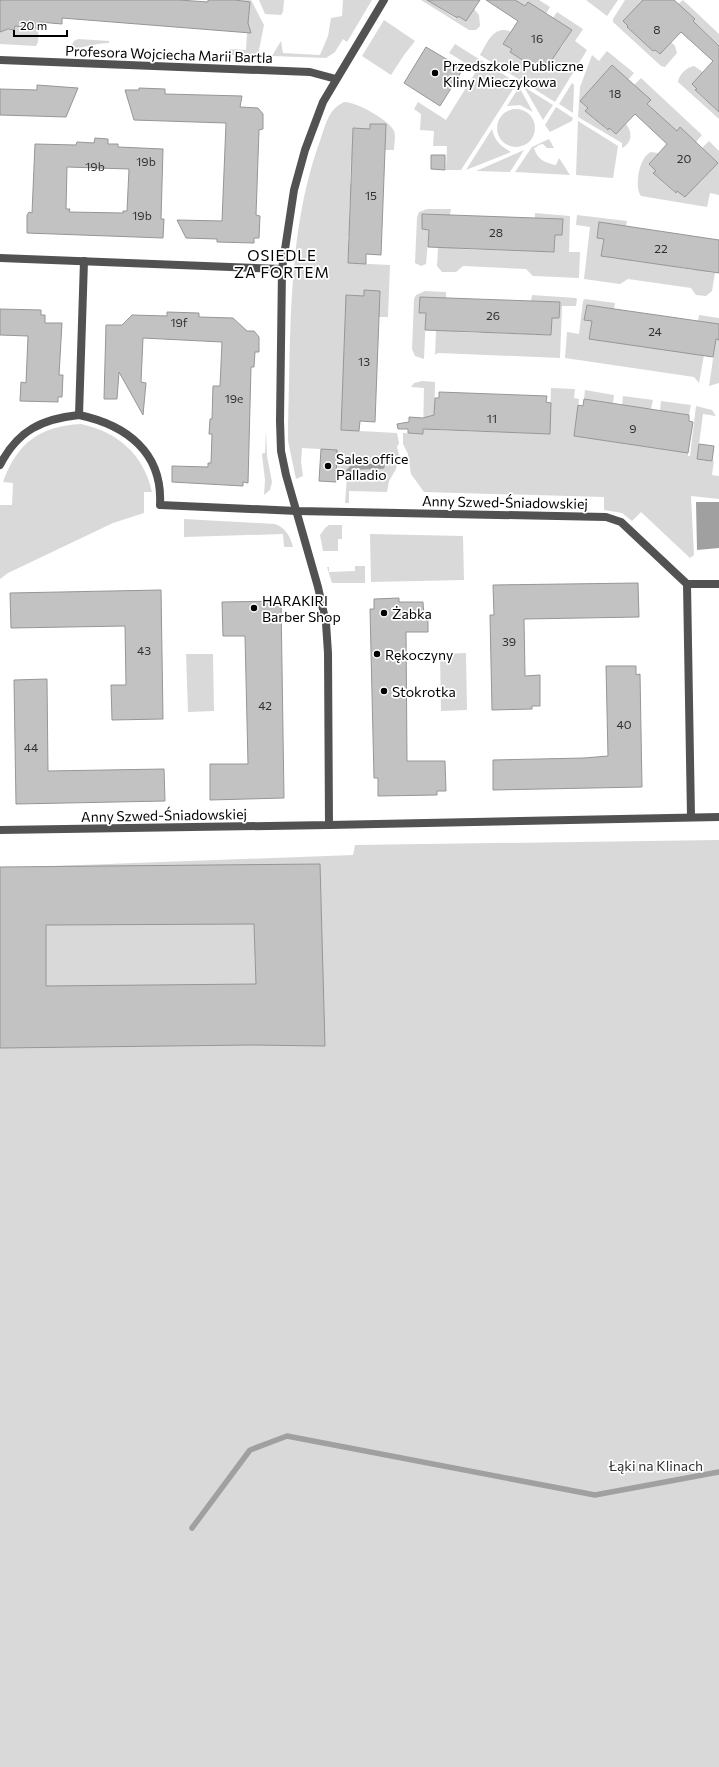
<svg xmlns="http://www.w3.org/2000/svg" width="719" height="1767" font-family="Commissioner,sans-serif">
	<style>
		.green { fill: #d9d9d9 }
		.water { fill: #a0a0a0 }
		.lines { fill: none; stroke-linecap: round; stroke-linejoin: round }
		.stream { stroke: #a0a0a0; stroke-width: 5.5 }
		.building { fill: #c2c2c2; stroke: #969696; fill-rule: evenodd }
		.street { stroke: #525252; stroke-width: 8 }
		.poi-dot { fill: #000; stroke: #fff; stroke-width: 1.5 }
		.labels { text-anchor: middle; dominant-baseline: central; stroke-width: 3.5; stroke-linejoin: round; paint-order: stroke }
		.number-label { font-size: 12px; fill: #303030 }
		.street-label { font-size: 14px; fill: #000; stroke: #fff }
		.poi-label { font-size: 14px; fill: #000; stroke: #fff; text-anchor: start }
		.park-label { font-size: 14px; fill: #303030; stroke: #fff }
		.neighbourhood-label { font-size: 15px; letter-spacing: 1px; fill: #000; stroke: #fff }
	</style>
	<rect width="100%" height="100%" fill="#fff"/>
	<g class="green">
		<polygon points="235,0 251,0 264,25 258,55 230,55 229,53 229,49 246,50 247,33 249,28 248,24 250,2"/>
		<polygon points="259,0 284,0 283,12 281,15 265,14"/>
		<polygon points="343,0 372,0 347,42 343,39 335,52 326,58 272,56 281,41 283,53 320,55 328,36 331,18 342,16"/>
		<polygon points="421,0 433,0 432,3 456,19 458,16 474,9 479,15 480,26 476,30 469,30"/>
		<polygon points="515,0 539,0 550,7 546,14 528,3 525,6"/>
		<polygon points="586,0 618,0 607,16"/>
		<polygon points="625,0 643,0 624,21 628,26 627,27 653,51 655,50 659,54 671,42 675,46 677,53 665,67 661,66 613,22 613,19"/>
		<polygon points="683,0 719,34 719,45 693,21 694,19 678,4"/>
		<path d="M557 12 583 29 575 41 587 50 555 102 480 55C487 43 494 24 511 32L503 44 512 49 510 52 535 68 560 47 561 48 572 30 553 18Z"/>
		<polygon points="384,20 415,41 404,55 391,75 362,56"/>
		<polygon points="39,22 38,42 36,46 0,44 0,30 14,30 15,26"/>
		<path d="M78 39 109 41V43C95 43 83 49 70 48L74 41Z"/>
		<polygon points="455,44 517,83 461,170 446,170 447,146 433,146 434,131 420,130 421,114 414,109 418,102 446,120 477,70 449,53"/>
		<path d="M607 51 634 73 628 80 612 65 580 101 588 108 585 111 607 130 609 128 616 134 626 124C633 133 632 143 622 148V143L578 117 580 87 592 55 599 61Z"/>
		<path d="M694 66 703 72 692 84 697 89 695 91 719 112V119L678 82C679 74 687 67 694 66Z"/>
		<polygon points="641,78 702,135 696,142 680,128 677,131 647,104 650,100 634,85"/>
		<polygon points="572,83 574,85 573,113 559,104"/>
		<polygon points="519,87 533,112 520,105 507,106"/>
		<polygon points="524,87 553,105 543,120"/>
		<path d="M344 102C357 102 389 120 394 131 396 136 394 145 394 150H385L386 124H371L370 129 353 128 352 146 355 147V160H351L350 184 354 185V198H350L349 222H352V235L348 236V263L390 265 388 317H379V291L364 290V296L347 295 341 430 397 433 399 443 397 447 400 458 397 463 396 469 389 481 387 492 349 491V503H345L347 476 336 475 337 450 302 448 301 462 303 476 296 479 288 441V426C291 330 287 229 321 138 326 123 329 109 344 102Z"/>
		<polygon points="556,107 573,118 572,121 550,132 545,125"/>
		<circle cx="516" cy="128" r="19"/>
		<polygon points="578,121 618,146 613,178 576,175"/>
		<path d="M492 129C495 142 501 146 511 152L466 170Z"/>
		<path d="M549 139 554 148H547L543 144 538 145 537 147 534 148C537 159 545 163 556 165L559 158 570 175 515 172 532 147Z"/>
		<path d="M709 141 719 151V195L710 193 707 207 641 196C634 186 639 157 651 152L658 153 649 164 656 171 654 174 675 193 677 191 685 197 718 163 702 148Z"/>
		<polygon points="524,150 510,172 476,171"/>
		<polygon points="427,209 451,209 450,215 422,214 422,229 429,230 426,264 421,266 415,263 417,217 419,212"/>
		<polygon points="535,213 570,216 569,252 580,252 579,278 533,276 526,269 463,266 456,272 442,272 437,266 438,248 447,248 447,245 460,249 554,252 555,235 562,235 563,219 535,218"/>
		<polygon points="577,215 627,221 626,227 599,223 597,238 604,239 601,256 619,259 620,256 633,261 657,264 657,261 670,263 670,266 694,270 695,266 708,268 707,272 715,273 712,291 706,296 696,295 691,288 628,279 620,284 584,279 590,227 576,225"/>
		<polygon points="425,291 446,292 446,298 420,297 419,312 426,313 424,359 415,356 412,349 414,299 416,295"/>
		<polygon points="532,295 576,298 577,299 576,306 562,306 560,358 438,353 435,355 436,331 444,331 444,328 457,328 457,332 481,333 482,329 495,330 495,333 519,334 533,331 533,335 551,335 552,318 559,318 560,303 531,301"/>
		<polygon points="585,299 615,303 614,309 587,305 584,320 592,321 589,338 704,355 699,383 694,377 565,358 567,332 579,334 583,301"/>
		<polygon points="699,315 719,318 719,324 698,321"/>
		<polygon points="716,339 719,340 719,383 709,386"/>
		<polygon points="422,381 435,382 434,430 549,434 551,388 575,389 574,398 579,399 574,436 586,438 587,435 600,440 688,453 688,456 690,456 696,406 712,410 716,416 703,414 697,459 714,461 712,475 719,476 719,499 691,496 694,555 690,558 641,512 632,521 622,513 604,510 604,497 424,492 411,474 408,454 403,444 403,433 423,434 424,388 411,387 414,383"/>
		<polygon points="585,390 614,395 613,404 584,399"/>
		<polygon points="623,396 653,400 651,409 622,405"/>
		<polygon points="661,401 691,405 689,415 660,410"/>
		<path d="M81 424C118 432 144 455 152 492H144V513L113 523 8 573 0 579V505H12L13 483 3 482C17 443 40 426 81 424Z"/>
		<polygon points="266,430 267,456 272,482 270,490 264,495 265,480 262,455 263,453 265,453"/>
		<path d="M184 519 275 524C286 528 290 536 293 547H284L283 534 184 537Z"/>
		<polygon points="329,525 342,525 342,539 338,539 338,551 323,551 320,535 325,528"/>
		<polygon points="370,534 463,536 464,580 371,582"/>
		<polygon points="355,566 365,566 365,583 332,583 327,567 329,567 329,572 355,571"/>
		<polygon points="466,653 467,710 441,711 440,654"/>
		<polygon points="213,654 214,711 188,712 186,654"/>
		<polygon points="719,840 719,1767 0,1767 0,868 353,855 355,845"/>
	</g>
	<polygon class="water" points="696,502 719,502 719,548 697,550"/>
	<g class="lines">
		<g class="stream">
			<polyline points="346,475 352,468 356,467 382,466"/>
			<polyline points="192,1528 250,1450 287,1436 595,1495 719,1472"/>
		</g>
	</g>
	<g class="building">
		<polygon points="0,0 179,0 208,2 208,0 235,0 250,2 248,23 251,33 62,18 62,24 39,22 38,28 15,26 14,30 8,29 0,32"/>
		<polygon points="427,0 480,0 466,21 458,16 457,18"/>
		<polygon points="486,0 515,0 525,6 528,2 572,30 545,70 537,65 535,68 510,52 512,49 503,44 518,21"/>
		<polygon points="643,0 674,0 695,19 693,21 719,46 719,112 695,90 697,89 692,84 713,61 681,32 660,54 655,50 653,51 627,27 628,26 623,21"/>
		<polygon points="426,47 463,69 440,106 404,83"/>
		<polygon points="612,65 651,100 647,104 677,131 680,127 718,163 685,197 677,191 676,193 653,173 656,171 649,164 667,144 635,114 616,134 609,128 608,130 585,111 588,108 580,101"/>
		<polygon points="37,85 78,88 66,117 0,115 0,89 37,90"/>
		<polygon points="139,88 165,89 165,94 242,96 240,107 258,108 263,114 263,129 259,130 256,215 260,216 259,238 254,238 254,243 217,242 217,239 186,238 177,220 222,221 226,123 134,120 125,90 139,90"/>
		<polygon points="370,124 386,124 381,255 366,254 366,264 348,263 353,128 370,129"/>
		<path d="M95 138 108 139V144H118V147L163 149 161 219H164L163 238 27 233V215L29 212 32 213 35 144 76 145 77 142 94 143ZM67 167 129 169 127 211H123V213L69 212 70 209H66Z"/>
		<polygon points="431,155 445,155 445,170 431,169"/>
		<polygon points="422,214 563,219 562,235 555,235 554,252 428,247 429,230 422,229"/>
		<polygon points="599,222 719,240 719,273 601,256 604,239 597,238"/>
		<polygon points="364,290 380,291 375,422 360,421 359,431 341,430 346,295 364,296"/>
		<polygon points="420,297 560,302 559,318 552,318 551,335 425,330 426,313 419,313"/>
		<polygon points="587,305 719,324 719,340 716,339 713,357 589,339 592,321 584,320"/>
		<polygon points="0,309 41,310 41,315 45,315 45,323 62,323 59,375 63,375 62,397 58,397 58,402 20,401 21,382 26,383 28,336 0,335"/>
		<polygon points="167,312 199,313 199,317 233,318 247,331 254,331 259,337 259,352 255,352 254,367 251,367 248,483 243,482 243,486 172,482 172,466 208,467 208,463 211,463 212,434 209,434 210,419 212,419 213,386 220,386 222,342 143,338 141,382 146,383 143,415 119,372 117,399 104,399 106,325 122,325 132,315 167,316"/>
		<polygon points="439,392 547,396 546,402 551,403 550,434 423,429 423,434 408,433 408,429 398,429 397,424 409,422 409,417 423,418 434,415 435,398 439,398"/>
		<polygon points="584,399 689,415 689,421 693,422 688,453 574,436 578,405 583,406"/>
		<polygon points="699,444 714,446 712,461 697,459"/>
		<polygon points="321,449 337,450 336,482 319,481"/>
		<polygon points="638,583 639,617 524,619 525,676 540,675 540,706 532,706 532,709 492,710 490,615 494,615 493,585"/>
		<polygon points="161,590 163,719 112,720 111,685 126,685 125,626 11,628 10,593"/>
		<polygon points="399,598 399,602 423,602 424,617 428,616 428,632 406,632 407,761 445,761 446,791 437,791 437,795 378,796 378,778 374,778 370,609 374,609 374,599"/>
		<polygon points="281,601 284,798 210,800 210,764 248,764 245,636 223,636 222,602"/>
		<polygon points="606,666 636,666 636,675 640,674 642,787 493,790 493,760 584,758 608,756"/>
		<polygon points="47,679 48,771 164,769 165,801 16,804 14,680"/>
		<path d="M320 864 325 1046 251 1045 0 1048V867ZM254 924 256 984 46 986V925Z"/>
	</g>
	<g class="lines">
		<g class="street">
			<polyline points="0,60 310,72 336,79"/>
			<polyline points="0,258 282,269"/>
			<path d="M79 415C126 425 163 452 160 505L297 511 606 517 621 522 687 584 691 817"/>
			<path d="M0 465C18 430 42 419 79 415L84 261"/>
			<polyline points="687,584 719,584"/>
			<polyline points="329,825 719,817"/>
			<polyline points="0,830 329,825 328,653 326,623 318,587 286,475 281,451 280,421 282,269 294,190 305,150 323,102 384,0"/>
		</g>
	</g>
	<g class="poi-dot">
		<circle cx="435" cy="73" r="4"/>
		<circle cx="328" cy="466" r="4"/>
		<circle cx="254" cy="608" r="4"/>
		<circle cx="384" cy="613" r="4"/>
		<circle cx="377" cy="654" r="4"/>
		<circle cx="384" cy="691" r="4"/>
	</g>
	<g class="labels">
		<g class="number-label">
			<text x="657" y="29">8</text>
			<text x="537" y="38">16</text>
			<text x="615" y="93">18</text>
			<text x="684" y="158">20</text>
			<text x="146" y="161">19b</text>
			<text x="95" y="166">19b</text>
			<text x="371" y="195">15</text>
			<text x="142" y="215">19b</text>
			<text x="496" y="232">28</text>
			<text x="661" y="248">22</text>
			<text x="493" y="315">26</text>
			<text x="179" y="322">19f</text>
			<text x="655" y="331">24</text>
			<text x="364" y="361">13</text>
			<text x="234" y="398">19e</text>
			<text x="492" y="418">11</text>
			<text x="633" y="428">9</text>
			<text x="509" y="641">39</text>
			<text x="144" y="650">43</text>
			<text x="265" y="705">42</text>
			<text x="624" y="724">40</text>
			<text x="31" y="747">44</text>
		</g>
		<g class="street-label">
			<text transform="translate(169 54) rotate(2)">Profesora Wojciecha Marii Bartla</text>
			<text transform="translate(505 502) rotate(1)">Anny Szwed-Śniadowskiej</text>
			<text transform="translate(164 815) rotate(-1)">Anny Szwed-Śniadowskiej</text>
		</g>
		<g class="poi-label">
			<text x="443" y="65">Przedszkole Publiczne<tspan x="443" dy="16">Kliny Mieczykowa</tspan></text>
			<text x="336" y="458">Sales office<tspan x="336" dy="16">Palladio</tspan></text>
			<text x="262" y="600">HARAKIRI<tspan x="262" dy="16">Barber Shop</tspan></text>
			<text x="392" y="613">Żabka</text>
			<text x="385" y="654">Rękoczyny</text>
			<text x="392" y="691">Stokrotka</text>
		</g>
		<g class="park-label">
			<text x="656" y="1465">Łąki na Klinach</text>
		</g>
		<g class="neighbourhood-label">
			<text x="282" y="255">OSIEDLE<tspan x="282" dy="17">ZA FORTEM</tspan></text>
		</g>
	</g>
	<path d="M14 30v6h53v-6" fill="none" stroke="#000000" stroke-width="2"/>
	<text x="20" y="30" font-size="12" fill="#000000" stroke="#ffffff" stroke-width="3" paint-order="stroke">20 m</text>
</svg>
